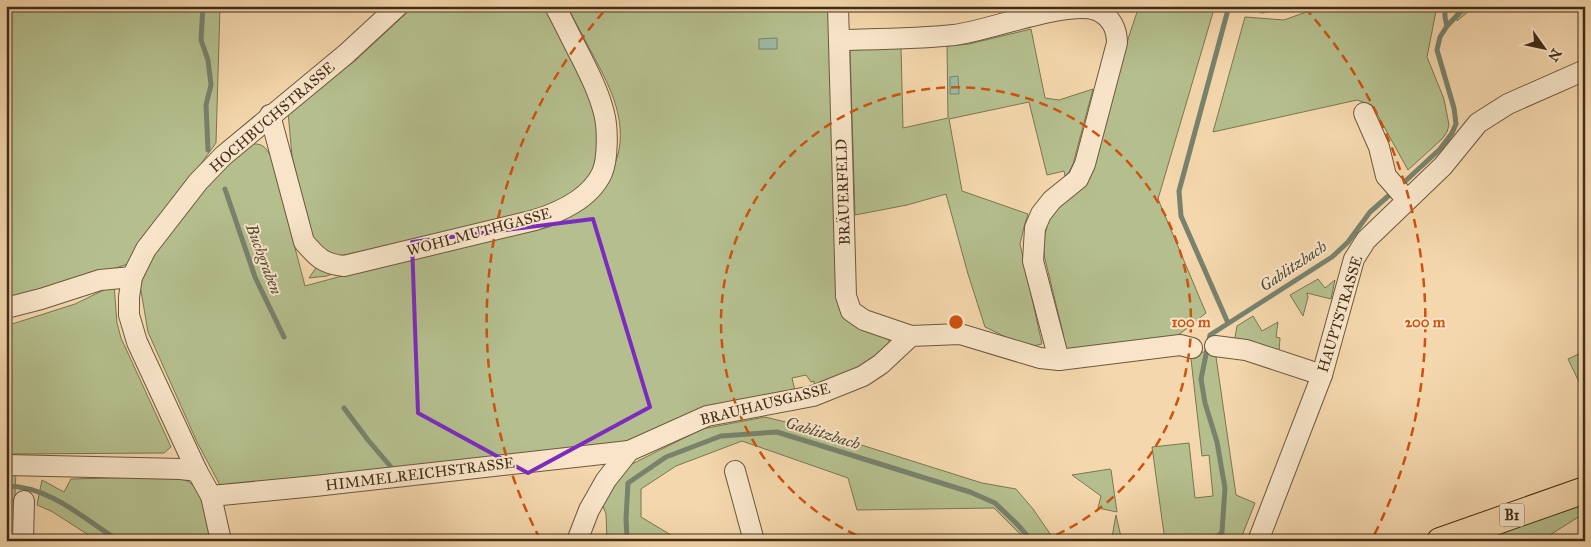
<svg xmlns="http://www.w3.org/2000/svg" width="1591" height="547" font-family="'IM FELL Great Primer',serif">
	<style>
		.green { fill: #b5bf8e; stroke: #7b7653 }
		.water { fill: #9cbaa5; stroke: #78826d }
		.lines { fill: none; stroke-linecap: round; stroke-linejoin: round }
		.stream { stroke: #78826d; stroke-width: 5 }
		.minor-casing { stroke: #6e583d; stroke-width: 22 }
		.major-casing { stroke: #412d18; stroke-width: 28 }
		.minor { stroke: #f8e5c9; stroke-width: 20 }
		.major { stroke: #f4d7ac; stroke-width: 26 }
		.marked { fill: none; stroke: #7b2cbf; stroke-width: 4; stroke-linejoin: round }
		.ring { fill: none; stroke: #cf520e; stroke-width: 2.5; stroke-dasharray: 9 6 }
		.labels { text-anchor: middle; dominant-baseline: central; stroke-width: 4; stroke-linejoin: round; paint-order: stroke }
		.shield { fill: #f8e5c9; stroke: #78644d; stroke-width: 1 }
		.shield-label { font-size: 14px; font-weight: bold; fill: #412d18 }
		.street-label { font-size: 15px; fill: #412d18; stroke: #f8e5c9 }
		.water-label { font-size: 16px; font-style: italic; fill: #534934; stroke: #f8e5c9 }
		.centre { fill: #cf520e; stroke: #f8e5c9; stroke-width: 2.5 }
		.ring-label { font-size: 15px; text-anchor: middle; font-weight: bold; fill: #cf520e; stroke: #f8e5c9; stroke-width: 4; stroke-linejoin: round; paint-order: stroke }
	</style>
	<rect width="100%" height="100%" fill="#f4d7ac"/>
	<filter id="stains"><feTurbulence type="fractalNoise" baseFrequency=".004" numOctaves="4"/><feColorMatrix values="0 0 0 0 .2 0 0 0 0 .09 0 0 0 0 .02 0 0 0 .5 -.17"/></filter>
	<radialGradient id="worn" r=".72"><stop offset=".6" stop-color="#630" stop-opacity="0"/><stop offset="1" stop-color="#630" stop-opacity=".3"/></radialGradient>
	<g class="green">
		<polygon points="6,6 220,6 216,143 128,264 6,303"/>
		<polygon points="414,6 545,6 592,99 598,124 596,164 588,179 575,191 549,207 409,241 335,257 331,256 312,238 292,156 288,112 356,60"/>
		<path d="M567 6H828L839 295 887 336 889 341V348L863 367 814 385V381L811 382 806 375 792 378 795 391 648 439 221 487 197 442 148 332 140 285 153 256 194 201 221 170 253 144C264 143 268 150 272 160L305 286 342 276 549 227C572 219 581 209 596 191 601 185 607 179 611 173 632 132 614 94 594 57 585 40 576 23 567 6Z"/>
		<polygon points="1139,6 1220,6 1214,9 1158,199 1206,313 1171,341 1070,353 1063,348 1063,333 1045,259 1043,245 1045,234 1050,215 1094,165 1129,36"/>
		<polygon points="1323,6 1437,6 1427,57 1444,99 1449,125 1447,132 1442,139 1408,170 1372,105 1357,100 1213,132 1245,17 1284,20"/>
		<polygon points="1457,6 1475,6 1457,21"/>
		<polygon points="1031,29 1045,98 1059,100 1093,89 1073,164 1069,172 1065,176 1064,171 1047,175 1029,102 949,119 962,191 1028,214 1024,227 1020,244 1042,344 1033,346 1006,337 985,327 968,274 946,194 907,205 855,215 850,50 901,47 903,128 948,118 947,46 969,44"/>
		<polygon points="320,266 338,272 327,276 309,278 315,269"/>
		<polygon points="1318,279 1325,288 1335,280 1331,299 1307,293 1308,297 1303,316 1290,295"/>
		<polygon points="114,285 117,323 121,338 171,447 164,453 6,454 6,326 75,304"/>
		<polygon points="1253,316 1262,331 1278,322 1276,337 1280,338 1279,352 1234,343 1237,326"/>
		<polygon points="1215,350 1236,495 1255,503 1240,541 1165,541 1152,447 1189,443 1195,498 1213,496 1209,455 1202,456 1191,359 1192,354"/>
		<polygon points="1585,351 1585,384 1581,386 1568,359"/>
		<polygon points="765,417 798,425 982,483 1016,489 1033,509 1055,541 1027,541 994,508 857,510 848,478 742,441 676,466 641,489 641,517 681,541 607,541 606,514 601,501 620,470 702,429"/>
		<polygon points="1110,469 1111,470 1117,512 1098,508 1101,496 1072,475"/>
		<polygon points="6,470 16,470 13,541 6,541"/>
		<path d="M146 477C158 477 170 477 181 479 205 483 209 522 213 541H98L51 511 37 505 42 480 64 492 71 479Z"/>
		<polygon points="1585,501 1585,513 1540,541 1479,541"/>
		<polygon points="1116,515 1121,537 1114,541 1105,541 1108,539 1108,537 1112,537"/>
	</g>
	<g class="water">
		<polygon points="777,38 777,49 759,49 759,39"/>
		<polygon points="958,76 959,94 950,94 950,77"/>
	</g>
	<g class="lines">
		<g class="stream">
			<polyline points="203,6 201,40 208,60 211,85 206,105 208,150"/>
			<polyline points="1247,6 1262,11 1286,6"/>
			<polyline points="1445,6 1445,17 1447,26"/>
			<polyline points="1400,186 1440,149 1452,133 1456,124 1454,108 1437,50 1440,37 1447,26 1466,6"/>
			<polyline points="225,189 255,277 284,337"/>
			<polyline points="1228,323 1181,216 1179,191 1229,6"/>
			<polyline points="344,408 368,440 391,467"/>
			<path d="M6 486C50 486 84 519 119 541"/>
			<polyline points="636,541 627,537 626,519 628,483 666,457 721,436 777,432 970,492 995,503 1016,523 1032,541"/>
			<polyline points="1214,541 1222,532 1225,488 1217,442 1205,403 1201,379 1210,335 1332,257 1348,242 1370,212 1394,191"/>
		</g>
		<defs>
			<g id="minor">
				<polyline points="838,6 846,296 851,311 864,320 911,336"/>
				<path d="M839 40C877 39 916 39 954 35 987 31 1068 0 1096 10 1111 16 1117 29 1117 43L1085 164 1078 179 1052 200 1041 214 1035 228 1033 261 1059 360"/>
				<polyline points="1364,113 1379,147 1386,176 1407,200"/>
				<path d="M270 115 304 242C317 257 323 264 344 266L535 220C560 212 590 199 602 173 608 159 608 128 604 113 599 93 590 75 581 57 572 40 564 23 555 6"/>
				<polyline points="6,308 41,299 100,280 132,277"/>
				<polyline points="1215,346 1246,350 1322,375"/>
				<polyline points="6,465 181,469 197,471"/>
				<polyline points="735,471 754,541"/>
				<polyline points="211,496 315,486 629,451"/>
				<polyline points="23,541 24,501"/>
				<polyline points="221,541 211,496 197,471 137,342 129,315 129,297 132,277 146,249 198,182 223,156 346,54 398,6"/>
				<polyline points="577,541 589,510 606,480 629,451 707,416 813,396 863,376 881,364 911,336 960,334 1040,358 1059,360 1180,345 1192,348"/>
				<polyline points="1258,541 1322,375 1354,259 1366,240 1443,166 1478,123 1508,104 1585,70"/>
			</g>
			<polyline id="major" points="1440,541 1585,490"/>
		</defs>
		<use href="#minor" class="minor-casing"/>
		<use href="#major" class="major-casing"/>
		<use href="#minor" class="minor"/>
		<use href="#major" class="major"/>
	</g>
	<path class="marked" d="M593 219 650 407 528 473 418 413 412 242Z"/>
	<g class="ring">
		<path d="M870 541A235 235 0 1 1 1042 541"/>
		<path d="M540 539A469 469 0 0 1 607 8M1305 8A469 469 0 0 1 1372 539"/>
	</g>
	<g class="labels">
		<rect class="shield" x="1499.5" y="503.5" width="25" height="23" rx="4"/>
		<g class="shield-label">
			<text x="1512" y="515">B1</text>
		</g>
		<g class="street-label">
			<text transform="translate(272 117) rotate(-41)">HOCHBUCHSTRASSE</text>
			<text transform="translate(843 192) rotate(-92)">BRÄUERFELD</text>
			<text transform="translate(479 232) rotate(-15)">WOHLMUTHGASSE</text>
			<text transform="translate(1340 314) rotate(-73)">HAUPTSTRASSE</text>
			<text transform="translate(765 404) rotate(-14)">BRAUHAUSGASSE</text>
			<text transform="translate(420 474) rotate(-7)">HIMMELREICHSTRASSE</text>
		</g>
		<g class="water-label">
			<text transform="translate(264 259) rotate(69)">Buchgraben</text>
			<text transform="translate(1293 266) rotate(-34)">Gablitzbach</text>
			<text transform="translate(823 433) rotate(17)">Gablitzbach</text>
		</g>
	</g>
	<circle cx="956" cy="322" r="8" class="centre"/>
	<g class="ring-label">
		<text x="1191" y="327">100 m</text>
		<text x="1425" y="327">200 m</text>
	</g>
	<rect width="1591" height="547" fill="none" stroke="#f4d7ac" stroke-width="25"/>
	<rect x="8" y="8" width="1576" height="532" fill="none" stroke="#412d18" stroke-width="2.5"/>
	<rect x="12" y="12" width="1566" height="522" fill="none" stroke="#412d18"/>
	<g transform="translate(1544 48) rotate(123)" stroke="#f8e5c9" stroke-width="4" paint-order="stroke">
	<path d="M0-4L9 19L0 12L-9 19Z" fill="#412d18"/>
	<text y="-8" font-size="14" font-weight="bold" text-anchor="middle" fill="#412d18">N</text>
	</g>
	<rect width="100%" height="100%" filter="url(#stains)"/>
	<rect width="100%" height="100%" fill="url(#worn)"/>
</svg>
